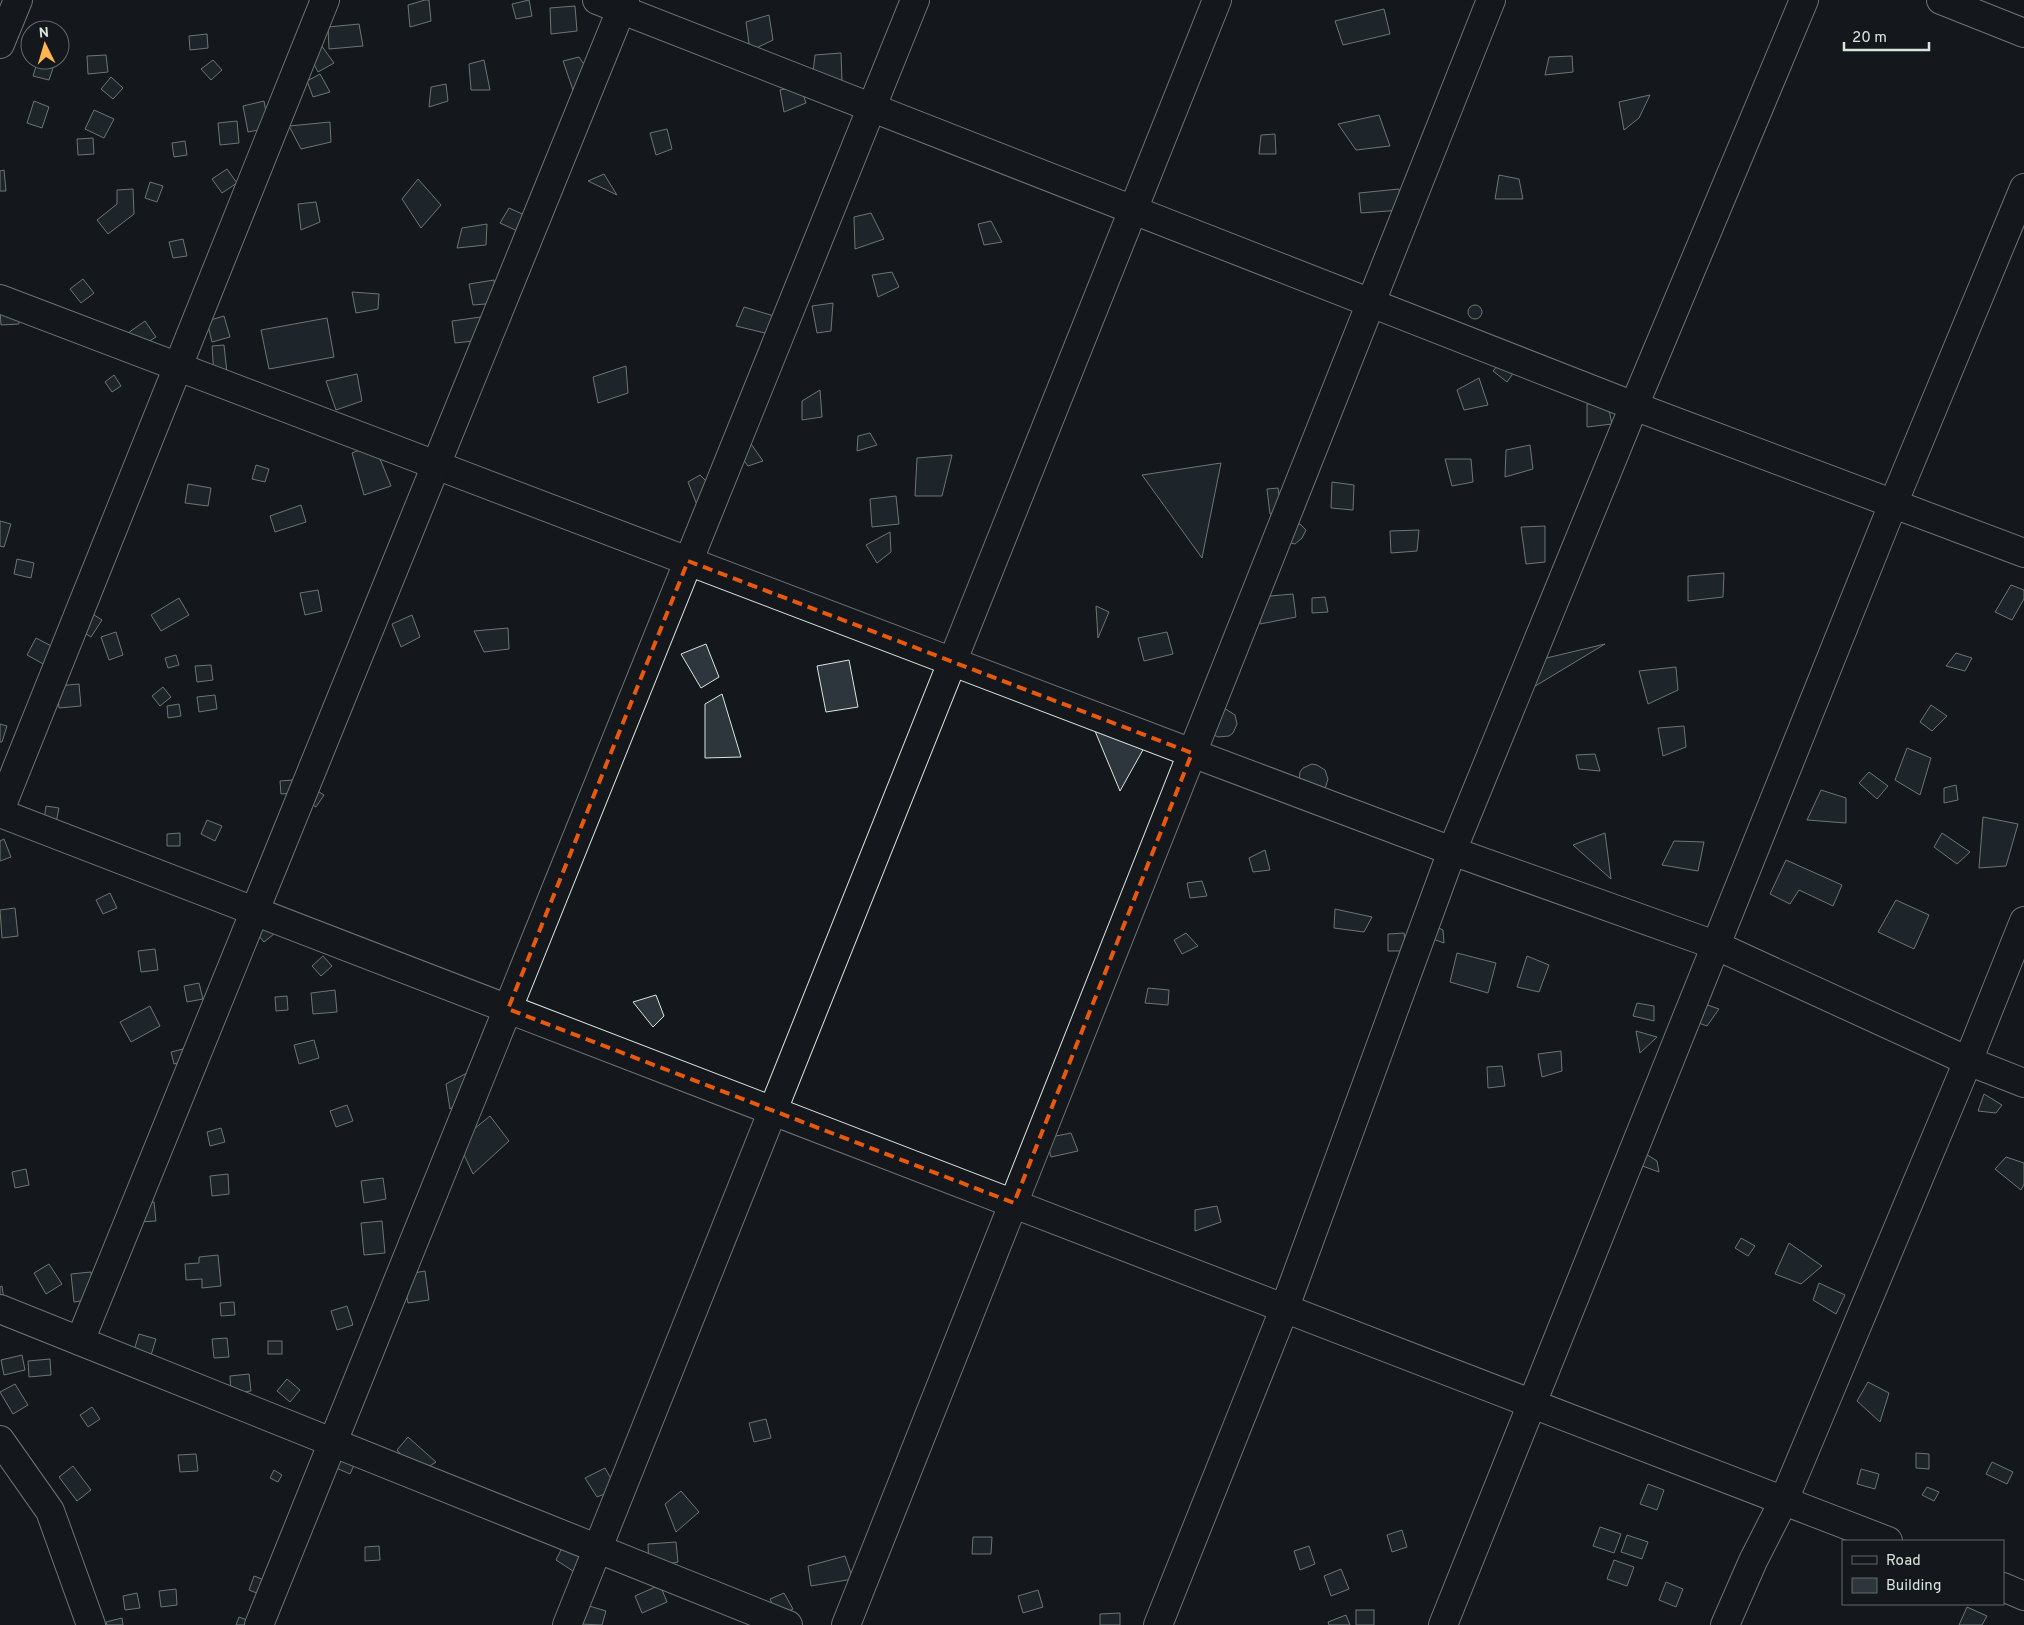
<svg xmlns="http://www.w3.org/2000/svg" width="2024" height="1625" font-family="Overpass,sans-serif">
	<style>
		.building { fill: #2c363c; stroke: #d8e6dc }
		.lines { fill: none; stroke-linecap: round; stroke-linejoin: round }
		.minor-casing { stroke: #d8e6dc; stroke-width: 30 }
		.minor { stroke: #14181c; stroke-width: 28 }
		.marked { fill: none; stroke: #e8590c; stroke-width: 4; stroke-dasharray: 10 6; stroke-linejoin: round }
	</style>
	<rect width="100%" height="100%" fill="#14181c"/>
	<g class="building">
		<polygon points="425,0 429,0 431,21 410,27 408,5"/>
		<polygon points="529,0 532,16 516,19 512,4"/>
		<polygon points="575,6 577,31 551,34 550,8"/>
		<polygon points="1384,9 1390,34 1343,45 1335,21"/>
		<polygon points="769,15 773,40 750,51 746,22"/>
		<polygon points="359,24 363,46 329,49 328,27"/>
		<polygon points="207,34 208,48 190,50 189,36"/>
		<polygon points="321,45 334,63 318,72 308,52"/>
		<polygon points="841,53 842,81 812,81 815,55"/>
		<polygon points="106,55 108,72 88,74 87,56"/>
		<polygon points="1572,56 1573,72 1545,75 1549,57"/>
		<polygon points="579,57 592,76 573,90 563,61"/>
		<polygon points="38,60 54,65 49,80 33,76"/>
		<polygon points="213,60 222,70 211,80 201,69"/>
		<polygon points="484,60 490,90 471,90 469,64"/>
		<polygon points="320,74 330,92 313,97 307,81"/>
		<polygon points="111,77 123,88 113,99 101,89"/>
		<polygon points="446,84 448,101 429,107 431,87"/>
		<polygon points="800,86 806,103 784,112 780,90"/>
		<polygon points="1650,95 1639,118 1624,130 1619,102"/>
		<polygon points="34,101 49,107 42,128 27,123"/>
		<polygon points="264,101 269,128 248,132 243,106"/>
		<polygon points="94,110 114,119 104,138 85,129"/>
		<polygon points="1379,115 1390,146 1356,150 1338,124"/>
		<polygon points="237,121 239,143 220,145 218,123"/>
		<polygon points="330,122 331,142 301,149 289,126"/>
		<polygon points="667,129 672,149 656,155 650,133"/>
		<polygon points="1275,134 1276,154 1259,154 1261,135"/>
		<polygon points="93,138 94,154 78,155 77,139"/>
		<polygon points="185,141 187,155 174,157 172,143"/>
		<polygon points="227,169 237,183 222,193 212,179"/>
		<polygon points="4,170 6,191 0,191 0,171"/>
		<polygon points="604,174 617,195 588,181"/>
		<polygon points="1499,175 1519,179 1523,199 1495,199"/>
		<polygon points="418,179 441,205 421,228 402,199"/>
		<polygon points="150,182 163,186 157,202 145,198"/>
		<polygon points="133,189 134,214 108,234 97,220 117,204 117,190"/>
		<polygon points="1399,189 1402,210 1361,213 1359,193"/>
		<polygon points="316,202 320,222 301,230 298,204"/>
		<polygon points="509,208 531,218 526,235 500,223"/>
		<polygon points="871,213 884,239 855,249 854,217"/>
		<polygon points="991,221 1002,242 984,245 978,224"/>
		<polygon points="487,224 486,245 457,248 462,228"/>
		<polygon points="183,239 187,256 173,258 169,242"/>
		<polygon points="892,272 899,287 878,297 872,275"/>
		<polygon points="83,279 94,293 81,303 70,289"/>
		<polygon points="494,280 497,303 473,305 469,284"/>
		<polygon points="352,292 379,294 378,309 356,313"/>
		<polygon points="833,303 831,331 817,333 812,306"/>
		<circle cx="1475" cy="312" r="7"/>
		<polygon points="744,307 774,316 769,334 736,326"/>
		<polygon points="18,309 19,324 1,325 0,310"/>
		<polygon points="224,316 230,337 212,342 207,321"/>
		<polygon points="481,317 483,340 455,343 452,321"/>
		<polygon points="327,318 334,357 269,369 261,330"/>
		<polygon points="145,321 156,337 138,348 128,333"/>
		<polygon points="224,345 227,373 214,375 212,346"/>
		<polygon points="1502,360 1519,365 1507,382 1493,371"/>
		<polygon points="626,366 628,393 598,403 593,377"/>
		<polygon points="357,374 362,401 336,410 326,381"/>
		<polygon points="114,375 121,386 112,392 105,382"/>
		<polygon points="1479,378 1488,405 1464,410 1457,390"/>
		<polygon points="820,390 822,417 802,420 802,401"/>
		<polygon points="1607,401 1612,424 1587,427 1587,404"/>
		<polygon points="870,433 877,445 857,451 858,436"/>
		<polygon points="749,441 763,461 748,466 735,449"/>
		<polygon points="374,444 391,486 364,495 352,453"/>
		<polygon points="1530,445 1533,469 1505,477 1506,450"/>
		<polygon points="952,455 942,496 915,496 917,458"/>
		<polygon points="1445,459 1471,459 1473,482 1452,486"/>
		<polygon points="1221,463 1202,558 1142,475"/>
		<polygon points="256,465 269,469 265,482 252,479"/>
		<polygon points="700,475 715,490 697,505 688,482"/>
		<polygon points="1332,482 1354,485 1353,510 1331,508"/>
		<polygon points="188,484 211,488 208,506 185,503"/>
		<polygon points="1278,488 1282,515 1270,514 1267,489"/>
		<polygon points="896,496 899,524 872,527 870,499"/>
		<polygon points="301,505 306,522 275,532 270,516"/>
		<polygon points="0,521 11,524 4,547 0,546"/>
		<polygon points="1290,524 1300,524 1306,530 1302,538 1295,544 1286,542"/>
		<polygon points="1545,526 1545,562 1526,564 1521,527"/>
		<polygon points="1419,530 1417,551 1391,553 1390,531"/>
		<polygon points="890,532 891,552 877,563 866,545"/>
		<polygon points="17,559 34,563 31,578 14,574"/>
		<polygon points="1724,573 1723,597 1688,601 1688,576"/>
		<polygon points="2011,585 2024,590 2024,599 2012,620 1995,612"/>
		<polygon points="318,590 322,611 305,615 300,593"/>
		<polygon points="1293,594 1296,617 1260,624 1259,597"/>
		<polygon points="1325,597 1328,612 1312,613 1312,598"/>
		<polygon points="179,598 189,615 161,631 151,615"/>
		<polygon points="1096,606 1109,612 1098,638"/>
		<polygon points="88,611 102,620 91,637 77,628"/>
		<polygon points="412,615 420,637 401,647 392,624"/>
		<polygon points="508,628 509,649 484,652 474,631"/>
		<polygon points="116,632 123,655 109,660 101,637"/>
		<polygon points="1167,632 1173,654 1144,661 1138,638"/>
		<polygon points="36,638 57,649 47,666 27,655"/>
		<polygon points="706,644 719,677 701,688 681,654"/>
		<polygon points="1605,644 1532,688 1534,661"/>
		<polygon points="1956,653 1972,658 1965,671 1946,666"/>
		<polygon points="176,655 179,665 168,668 165,658"/>
		<polygon points="849,660 858,707 826,712 817,666"/>
		<polygon points="211,665 213,680 197,682 195,666"/>
		<polygon points="1676,667 1678,690 1648,704 1639,671"/>
		<polygon points="79,684 81,706 59,708 57,686"/>
		<polygon points="163,687 171,697 160,706 152,696"/>
		<polygon points="722,694 741,757 705,758 705,704"/>
		<polygon points="215,695 217,709 199,712 197,697"/>
		<polygon points="179,704 181,716 168,718 167,706"/>
		<polygon points="1931,705 1947,716 1932,731 1920,722"/>
		<polygon points="1224,708 1235,715 1237,724 1233,733 1229,736 1218,737 1214,735"/>
		<polygon points="1090,719 1144,748 1120,791"/>
		<polygon points="0,724 7,726 2,742 0,742"/>
		<polygon points="1684,726 1686,747 1663,756 1658,728"/>
		<polygon points="1907,748 1931,758 1920,795 1895,780"/>
		<polygon points="1595,754 1600,771 1579,769 1576,755"/>
		<polygon points="1312,764 1317,765 1325,770 1328,779 1325,789 1299,781 1300,772 1303,768"/>
		<polygon points="1869,772 1888,786 1877,799 1859,783"/>
		<polygon points="293,780 294,793 281,794 280,781"/>
		<polygon points="1956,785 1958,800 1944,803 1944,788"/>
		<polygon points="311,787 324,795 316,807 303,799"/>
		<polygon points="1821,790 1846,798 1846,823 1807,820"/>
		<polygon points="46,806 59,808 56,823 44,821"/>
		<polygon points="1983,817 2018,824 2006,866 1979,868"/>
		<polygon points="207,820 222,826 215,841 201,834"/>
		<polygon points="180,833 180,846 167,846 167,834"/>
		<polygon points="1605,833 1611,879 1573,845"/>
		<polygon points="1942,833 1970,852 1957,864 1934,847"/>
		<polygon points="4,839 11,857 0,861 0,841"/>
		<polygon points="1674,841 1704,842 1698,871 1662,865"/>
		<polygon points="1265,850 1270,870 1253,872 1249,858"/>
		<polygon points="1786,860 1842,885 1833,906 1799,890 1790,904 1770,894"/>
		<polygon points="1202,881 1207,896 1190,898 1187,883"/>
		<polygon points="110,893 117,908 103,914 96,900"/>
		<polygon points="1896,900 1929,915 1914,949 1878,932"/>
		<polygon points="15,908 18,936 2,938 0,910"/>
		<polygon points="1335,909 1372,917 1364,932 1334,928"/>
		<polygon points="263,921 274,934 264,942 253,929"/>
		<polygon points="1428,923 1443,930 1444,943 1425,936"/>
		<polygon points="1186,933 1198,946 1182,954 1174,940"/>
		<polygon points="1404,933 1407,951 1388,951 1388,934"/>
		<polygon points="155,949 158,970 141,972 138,951"/>
		<polygon points="1457,953 1496,963 1488,993 1450,982"/>
		<polygon points="323,956 332,966 321,976 312,966"/>
		<polygon points="1527,956 1549,965 1539,992 1517,987"/>
		<polygon points="199,983 203,999 187,1002 184,986"/>
		<polygon points="1148,988 1169,990 1168,1005 1145,1003"/>
		<polygon points="335,990 337,1012 313,1014 311,993"/>
		<polygon points="656,995 664,1016 653,1027 633,1002"/>
		<polygon points="287,996 288,1010 276,1011 275,997"/>
		<polygon points="1699,1002 1719,1009 1707,1026 1688,1019"/>
		<polygon points="1637,1003 1654,1006 1654,1021 1633,1016"/>
		<polygon points="150,1006 160,1026 131,1042 120,1022"/>
		<polygon points="1636,1031 1657,1037 1640,1053"/>
		<polygon points="314,1040 319,1058 299,1064 294,1045"/>
		<polygon points="183,1049 185,1061 174,1064 171,1052"/>
		<polygon points="1561,1051 1562,1071 1542,1077 1538,1054"/>
		<polygon points="1502,1066 1505,1086 1488,1088 1487,1067"/>
		<polygon points="469,1072 470,1096 450,1109 446,1084"/>
		<polygon points="1984,1094 2002,1105 1996,1113 1978,1111"/>
		<polygon points="347,1105 353,1121 336,1127 330,1111"/>
		<polygon points="490,1116 509,1141 473,1174 458,1142"/>
		<polygon points="221,1128 225,1142 210,1146 207,1132"/>
		<polygon points="1071,1133 1078,1151 1051,1157 1046,1138"/>
		<polygon points="1638,1149 1657,1161 1659,1172 1634,1163"/>
		<polygon points="2006,1157 2024,1163 2024,1184 2021,1190 1995,1169"/>
		<polygon points="26,1169 29,1185 15,1188 12,1172"/>
		<polygon points="228,1174 229,1194 212,1196 210,1176"/>
		<polygon points="383,1178 386,1199 364,1203 361,1181"/>
		<polygon points="154,1202 156,1221 139,1222 138,1203"/>
		<polygon points="1217,1206 1221,1222 1195,1231 1195,1210"/>
		<polygon points="382,1221 385,1253 364,1255 361,1223"/>
		<polygon points="1741,1238 1755,1246 1748,1256 1735,1248"/>
		<polygon points="1789,1243 1822,1266 1801,1284 1775,1274"/>
		<polygon points="218,1255 221,1286 202,1288 202,1279 186,1280 185,1264 199,1263 199,1257"/>
		<polygon points="49,1264 62,1284 46,1294 34,1273"/>
		<polygon points="425,1271 429,1300 408,1303 403,1275"/>
		<polygon points="91,1272 94,1299 74,1302 71,1274"/>
		<polygon points="1819,1283 1845,1295 1836,1314 1813,1300"/>
		<polygon points="2,1286 4,1300 0,1301 0,1287"/>
		<polygon points="234,1302 235,1315 221,1316 220,1303"/>
		<polygon points="347,1306 353,1325 337,1330 331,1311"/>
		<polygon points="139,1334 156,1339 148,1365 131,1360"/>
		<polygon points="227,1338 229,1357 214,1358 212,1339"/>
		<rect x="268" y="1341" width="14" height="13"/>
		<polygon points="22,1355 25,1370 4,1375 1,1360"/>
		<polygon points="50,1359 51,1375 29,1377 28,1361"/>
		<polygon points="249,1374 251,1391 231,1393 230,1376"/>
		<polygon points="287,1379 300,1390 290,1402 277,1391"/>
		<polygon points="1868,1382 1889,1393 1880,1422 1857,1401"/>
		<polygon points="15,1384 28,1405 13,1414 0,1392"/>
		<polygon points="92,1407 100,1419 88,1427 80,1415"/>
		<polygon points="766,1419 771,1438 754,1442 749,1423"/>
		<polygon points="408,1437 436,1462 417,1474 397,1450"/>
		<polygon points="336,1452 356,1461 350,1474 334,1467"/>
		<polygon points="1916,1453 1929,1454 1929,1469 1916,1468"/>
		<polygon points="196,1454 198,1471 180,1472 178,1455"/>
		<polygon points="1992,1462 2013,1472 2007,1484 1986,1474"/>
		<polygon points="73,1466 91,1490 77,1501 59,1477"/>
		<polygon points="605,1468 617,1489 597,1497 585,1478"/>
		<polygon points="1861,1469 1879,1474 1875,1489 1857,1484"/>
		<polygon points="274,1470 282,1475 278,1482 270,1478"/>
		<polygon points="1648,1484 1664,1490 1657,1510 1640,1504"/>
		<polygon points="1927,1487 1939,1492 1934,1501 1922,1495"/>
		<polygon points="681,1491 699,1512 676,1532 665,1504"/>
		<polygon points="1600,1527 1621,1534 1614,1553 1593,1546"/>
		<polygon points="1402,1530 1407,1547 1392,1552 1387,1535"/>
		<polygon points="1627,1535 1648,1542 1642,1559 1621,1552"/>
		<polygon points="973,1537 992,1537 991,1554 972,1554"/>
		<polygon points="567,1538 592,1557 579,1575 556,1560"/>
		<polygon points="676,1542 678,1562 649,1568 648,1544"/>
		<polygon points="379,1546 380,1560 365,1561 365,1547"/>
		<polygon points="1309,1546 1315,1564 1300,1570 1294,1551"/>
		<polygon points="845,1556 853,1579 811,1586 808,1566"/>
		<polygon points="1614,1560 1634,1567 1627,1586 1607,1579"/>
		<polygon points="1341,1569 1349,1589 1331,1596 1324,1576"/>
		<polygon points="254,1576 272,1583 267,1597 249,1590"/>
		<polygon points="1666,1582 1683,1589 1676,1607 1659,1600"/>
		<polygon points="660,1585 667,1602 642,1613 635,1596"/>
		<polygon points="176,1589 177,1605 161,1607 159,1591"/>
		<polygon points="1038,1590 1043,1607 1023,1613 1018,1596"/>
		<polygon points="137,1593 140,1608 125,1610 123,1596"/>
		<polygon points="784,1593 793,1609 778,1616 770,1599"/>
		<polygon points="586,1605 606,1611 602,1625 580,1624"/>
		<polygon points="1967,1607 1987,1616 1982,1625 1959,1625"/>
		<rect x="1356" y="1610" width="18" height="15"/>
		<polygon points="1120,1613 1120,1625 1100,1625 1100,1614"/>
		<polygon points="1346,1615 1350,1625 1329,1625 1328,1622"/>
		<polygon points="239,1617 255,1623 254,1625 236,1625"/>
		<polygon points="122,1618 123,1625 107,1625 106,1622"/>
	</g>
	<g class="lines">
		<defs>
			<g id="minor">
				<polyline points="597,0 1634,406 2024,553"/>
				<polyline points="1941,0 2024,33"/>
				<polyline points="0,44 18,0"/>
				<polyline points="0,299 1192,753 1452,851 1715,945 1968,1061 2024,1083"/>
				<polyline points="0,810 325,0"/>
				<polyline points="0,813 1888,1541"/>
				<polyline points="0,1309 788,1625"/>
				<polyline points="80,1341 625,0"/>
				<polyline points="0,1440 50,1511 91,1625"/>
				<polyline points="2003,1587 2024,1596"/>
				<polyline points="259,1625 915,0"/>
				<polyline points="567,1625 1217,0"/>
				<polyline points="846,1625 1491,0"/>
				<polyline points="1158,1625 1285,1307 1452,851 1634,406 1804,0"/>
				<polyline points="1443,1625 1893,504 2024,188"/>
				<polyline points="1725,1625 1753,1561 1784,1500 1968,1061 2024,921"/>
			</g>
		</defs>
		<use href="#minor" class="minor-casing"/>
		<use href="#minor" class="minor"/>
	</g>
	<path d="M0 0H2024V1625H0ZM688 561 1192 753 1014 1203 508 1009Z" fill="#14181c" fill-opacity=".55" fill-rule="evenodd"/>
	<path class="marked" d="M688 561 1192 753 1014 1203 508 1009Z"/>
	<rect x="1842" y="1540" width="162" height="65" fill="#14181c" stroke="#626a69"/>
	<rect x="1852" y="1556" width="25" height="8" fill="#14181c" stroke="#626a69"/>
	<text x="1886" y="1565" font-size="15" fill="#d8e6dc">Road</text>
	<rect x="1852" y="1578" width="25" height="15" fill="#2c363c" stroke="#626a69"/>
	<text x="1886" y="1590" font-size="15" fill="#d8e6dc">Building</text>
	<g transform="translate(45 45) rotate(355)"><circle r="24" fill="#14181c" stroke="#626a69"/>
	<path d="M0-4L9 19L0 12L-9 19Z" fill="#ffb74d"/>
	<text y="-8" font-size="14" font-weight="bold" text-anchor="middle" fill="#d8e6dc">N</text>
	</g>
	<path d="M1844 42v8h85v-8" fill="none" stroke="#d8e6dc" stroke-width="2.5"/>
	<text x="1852" y="42" font-size="15" fill="#d8e6dc" stroke="#14181c" stroke-width="4" paint-order="stroke">20 m</text>
</svg>
